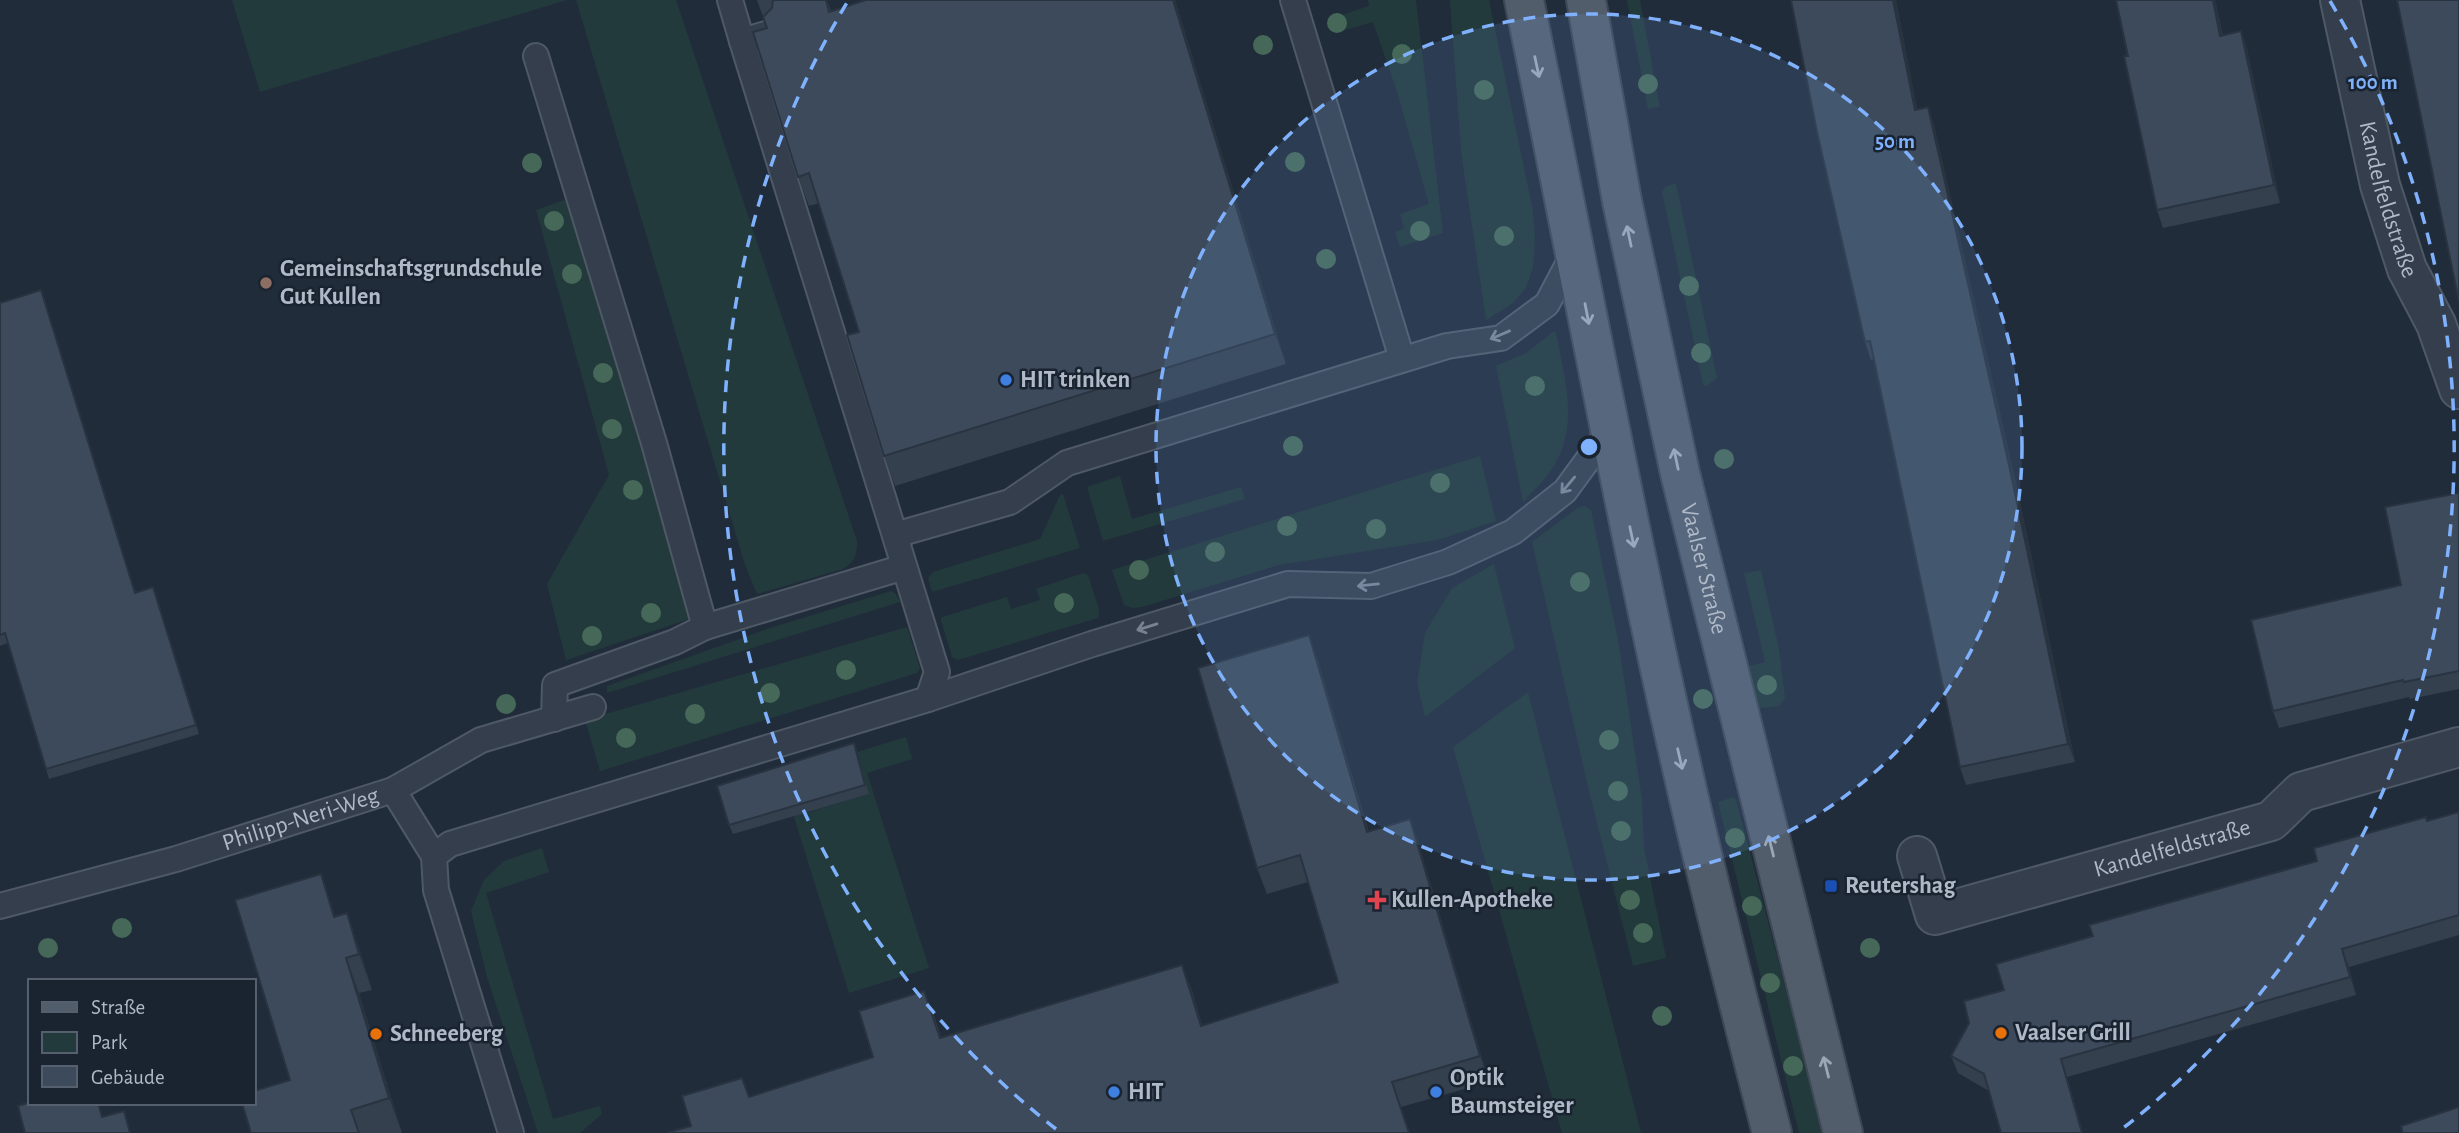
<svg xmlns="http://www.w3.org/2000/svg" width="2459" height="1133" font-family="'Alegreya Sans',sans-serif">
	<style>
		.green { fill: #233a3c }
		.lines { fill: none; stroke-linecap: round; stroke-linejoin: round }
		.lane-casing { stroke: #4f5966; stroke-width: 28 }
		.street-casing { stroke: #4f5966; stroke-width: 42 }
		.primary-casing { stroke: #3e4755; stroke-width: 42 }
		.lane { stroke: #343e4c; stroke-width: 24 }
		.street { stroke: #343e4c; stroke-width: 38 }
		.primary { stroke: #525d6c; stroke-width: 38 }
		.tree { fill: #466859 }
		.wall { fill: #34404e }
		.shaded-wall { fill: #2a3440 }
		.building { fill: #3c4a5b; stroke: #2a3440; stroke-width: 2 }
		.oneway { stroke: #9ca7b6 }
		.oneway2 { stroke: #788290 }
		.ring { fill: none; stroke: #7fb1fd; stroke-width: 3.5; stroke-dasharray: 12 9 }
		.education-dot { fill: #8d6e63; stroke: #1a2330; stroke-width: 2.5 }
		.shop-dot { fill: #3f7fe0; stroke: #1a2330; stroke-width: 2.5 }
		.transit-dot { fill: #1a4fb4; stroke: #1a2330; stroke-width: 2.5 }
		.health-dot { fill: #e0444e; stroke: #1a2330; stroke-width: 2.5 }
		.food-dot { fill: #e8710a; stroke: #1a2330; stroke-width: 2.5 }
		.labels { text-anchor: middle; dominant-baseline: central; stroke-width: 5; stroke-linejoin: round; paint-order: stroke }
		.street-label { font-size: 24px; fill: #afb9c8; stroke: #1a2330 }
		.poi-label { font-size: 24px; font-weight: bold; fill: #afb9c8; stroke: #1a2330; text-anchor: start }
		.centre { fill: #7fb1fd; stroke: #1a2330; stroke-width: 3.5 }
		.ring-label { font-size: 21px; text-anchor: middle; font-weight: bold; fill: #7fb1fd; stroke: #1a2330; stroke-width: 5; stroke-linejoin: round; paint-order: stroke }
	</style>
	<rect width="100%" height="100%" fill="#212c3b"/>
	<g class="green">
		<polygon points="232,0 567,0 260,92"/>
		<path d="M576 0H676L857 541C857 554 855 562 843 569L757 594 745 565Z"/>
		<polygon points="1368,0 1416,0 1443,233 1400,247 1395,232 1404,228 1400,214 1429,204 1397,92 1373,22 1335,33 1330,19 1369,6"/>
		<polygon points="1450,0 1489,0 1533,211 1535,239 1533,268 1526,288 1512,304 1486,320 1461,152"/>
		<polygon points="1627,0 1640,0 1660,107 1648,109"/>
		<polygon points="1676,183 1717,378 1707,386 1703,385 1662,192 1665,187"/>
		<polygon points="570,198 692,618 566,660 547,584 609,475 536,210"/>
		<path d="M1554 331 1556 332C1564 375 1579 423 1555 464 1547 478 1534 490 1523 502L1496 366 1526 353Z"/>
		<polygon points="1480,456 1496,521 1437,540 1279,565 1142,607 1133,608 1124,605 1112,570"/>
		<polygon points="1120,476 1132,519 1241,487 1245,499 1103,541 1087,487"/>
		<polygon points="1063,494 1080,548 932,592 928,578 933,572 1040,539 1060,495"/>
		<polygon points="1585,506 1591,510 1619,645 1642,800 1644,847 1666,958 1633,966 1588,787 1532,542 1579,507"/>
		<polygon points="1494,564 1515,648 1425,717 1417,683 1425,633 1452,588"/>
		<polygon points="1761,570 1779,649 1785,698 1779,706 1756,709 1745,667 1765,662 1744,573"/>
		<polygon points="1083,573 1088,575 1099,609 1098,618 958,660 952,657 941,620 942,617 1007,597 1011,609 1040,600 1036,589"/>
		<polygon points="891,591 896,594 900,602 607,693 607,686 770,628"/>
		<polygon points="907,627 920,668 917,673 600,771 585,720"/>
		<polygon points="1528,692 1641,1133 1562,1133 1453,747"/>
		<polygon points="906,737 912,759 867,773 929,968 849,993 789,801 810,812 868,794 857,752"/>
		<polygon points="1733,797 1736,799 1823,1133 1799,1133 1718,802"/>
		<polygon points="542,848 549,872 486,893 553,1119 600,1106 602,1114 580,1133 538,1133 487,977 471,911 484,880 504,861"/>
	</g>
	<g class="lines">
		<defs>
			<g id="lane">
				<polyline points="730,0 742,41"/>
				<polyline points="1293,0 1402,359"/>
				<polyline points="769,33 742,41 937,672 928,699"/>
				<polyline points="536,56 654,443 705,627 675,642 555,685 554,719"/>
				<polyline points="895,535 1010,502 1067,463 1447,346 1501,338 1547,304 1575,251"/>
				<polyline points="705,627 904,567"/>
				<polyline points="393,790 434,856"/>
				<path id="s1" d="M0 906 176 859 393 790 481 740 593 707"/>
				<polyline points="511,1133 436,890 434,856 450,844 928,699 1092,644 1288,584 1371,586 1448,562 1513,532 1565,491 1609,431"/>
			</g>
			<g id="street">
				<path id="s2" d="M2340 0 2380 185 2407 269 2436 324 2459 389"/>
				<path id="s3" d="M1917 856 1935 915 2271 821 2301 792 2459 747"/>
			</g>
			<g id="primary">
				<path d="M1524 0C1576 253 1623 507 1680 759 1708 884 1740 1009 1772 1133"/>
				<path id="s4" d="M1586 0 1622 201 1680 473 1843 1133"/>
			</g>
		</defs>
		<use href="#lane" class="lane-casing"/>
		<use href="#street" class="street-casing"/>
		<use href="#primary" class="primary-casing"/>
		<use href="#lane" class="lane"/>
		<use href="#street" class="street"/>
		<use href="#primary" class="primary"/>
	</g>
	<g class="tree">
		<circle cx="1337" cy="23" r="10"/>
		<circle cx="1263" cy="45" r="10"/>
		<circle cx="1402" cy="54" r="10"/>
		<circle cx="1648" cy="84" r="10"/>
		<circle cx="1484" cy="90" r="10"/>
		<circle cx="1295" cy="162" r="10"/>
		<circle cx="532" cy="163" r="10"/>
		<circle cx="554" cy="221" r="10"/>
		<circle cx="1420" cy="231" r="10"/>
		<circle cx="1504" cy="236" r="10"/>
		<circle cx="1326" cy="259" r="10"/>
		<circle cx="572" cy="274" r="10"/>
		<circle cx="1689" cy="286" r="10"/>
		<circle cx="1701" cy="353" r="10"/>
		<circle cx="603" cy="373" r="10"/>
		<circle cx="1535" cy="386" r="10"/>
		<circle cx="612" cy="429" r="10"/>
		<circle cx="1293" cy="446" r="10"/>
		<circle cx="1724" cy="459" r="10"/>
		<circle cx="1440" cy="483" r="10"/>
		<circle cx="633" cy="490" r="10"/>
		<circle cx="1287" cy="526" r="10"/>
		<circle cx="1376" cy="529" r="10"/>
		<circle cx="1215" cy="552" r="10"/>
		<circle cx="1139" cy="570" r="10"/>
		<circle cx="1580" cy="582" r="10"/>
		<circle cx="1064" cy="603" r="10"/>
		<circle cx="651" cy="613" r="10"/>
		<circle cx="592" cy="636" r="10"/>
		<circle cx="846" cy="670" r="10"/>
		<circle cx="1767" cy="685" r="10"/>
		<circle cx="770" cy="693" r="10"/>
		<circle cx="1703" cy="699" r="10"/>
		<circle cx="506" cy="704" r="10"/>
		<circle cx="695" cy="714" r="10"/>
		<circle cx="626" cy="738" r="10"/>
		<circle cx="1609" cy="740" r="10"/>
		<circle cx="1618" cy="791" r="10"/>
		<circle cx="1621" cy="831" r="10"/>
		<circle cx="1735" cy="838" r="10"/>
		<circle cx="1630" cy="900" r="10"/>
		<circle cx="1752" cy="906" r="10"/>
		<circle cx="122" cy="928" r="10"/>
		<circle cx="1643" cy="933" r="10"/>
		<circle cx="48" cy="948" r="10"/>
		<circle cx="1870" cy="948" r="10"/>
		<circle cx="1770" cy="983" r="10"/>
		<circle cx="1662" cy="1016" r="10"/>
		<circle cx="1793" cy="1066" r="10"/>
	</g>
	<g class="wall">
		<polygon points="757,0 827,0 831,11 1175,0 1286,364 895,486 884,456 859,332 819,203 809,206 798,177 767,28"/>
		<polygon points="1791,0 1896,0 1917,110 1928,107 1934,125 2016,483 2075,762 1966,785 1960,767 1874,359 1871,360 1865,342"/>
		<polygon points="2116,0 2215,0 2223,35 2241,31 2247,49 2280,203 2163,228 2157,210"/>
		<polygon points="0,303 136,592 153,587 199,734 49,779 8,643 0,646"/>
		<polygon points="2459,493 2459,689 2410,699 2409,697 2279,728 2273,711 2401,585"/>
		<polygon points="1309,635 1318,661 1369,832 1419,845 1489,1082 1401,1107 1410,1133 666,1133 691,1126 749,1097 873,1057 934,1016 941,1037 1192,990 1202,1026 1338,982 1308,882 1267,894 1257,868"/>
		<polygon points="854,743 869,794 733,834 729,825"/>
		<polygon points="2459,812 2459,935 2349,967 2356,995 2067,1077 2083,1133 2001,1133 1989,1091 1958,1073 1951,1056 2004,990 2093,936 2317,861 2427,821"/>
		<polygon points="336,916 359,948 372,990 359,993 402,1133 251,1133 290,1080"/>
	</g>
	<g class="shaded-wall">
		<polygon points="1173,0 1175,0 1286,364 1275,334"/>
		<polygon points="1893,0 1896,0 1921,128 1915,110"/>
		<polygon points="2213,0 2215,0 2227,54 2220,36"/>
		<polygon points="2241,31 2247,49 2280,203 2274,185"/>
		<polygon points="1928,107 1934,125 2016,483 2075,762 2068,744"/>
		<polygon points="1309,635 1318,661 1376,858 1367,832"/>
		<polygon points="1410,819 1419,845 1489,1082 1480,1056"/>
		<polygon points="321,874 333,909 346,952 334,917"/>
		<polygon points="347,913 359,948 372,990 359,954"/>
		<polygon points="2342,949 2349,967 2356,995 2350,977"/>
		<polygon points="346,958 359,993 402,1133 389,1098"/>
		<polygon points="1182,965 1192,990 1210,1052 1201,1026"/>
		<polygon points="2061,1059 2067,1077 2083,1133 2082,1133"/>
		<polygon points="1392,1082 1401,1107 1410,1133 1409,1133"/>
	</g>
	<g class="building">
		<polygon points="773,0 826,0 829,12 866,0 1173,0 1275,334 884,456 847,335 859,332 809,173 798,177 753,32 767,28 763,17 772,8"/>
		<polygon points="1791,0 1893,0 1915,110 1928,107 2009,465 2068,744 1960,767 1870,341 1865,342 1817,132"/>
		<polygon points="2116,0 2213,0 2220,36 2241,31 2274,185 2157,210 2124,56 2128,56"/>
		<polygon points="2397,0 2459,0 2459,302"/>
		<polygon points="41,290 135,593 153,587 196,725 46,769 5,633 0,635 0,303"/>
		<polygon points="2459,493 2459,671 2404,682 2403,680 2273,711 2251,620 2401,585 2385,507"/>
		<polygon points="1309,635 1367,832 1410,819 1480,1056 1392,1082 1409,1133 666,1133 691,1126 682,1096 742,1078 749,1097 873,1057 859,1011 924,991 940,1038 1182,965 1201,1026 1338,982 1300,855 1257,868 1198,668"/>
		<polygon points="854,743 865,785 729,825 717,786"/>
		<polygon points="2459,812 2459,915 2342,949 2350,977 2061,1059 2082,1133 2001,1133 1984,1074 1951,1056 1969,1023 1964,1001 2004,990 1996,964 2093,936 2089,925 2317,861 2314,848 2426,817 2427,821"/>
		<polygon points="321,874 334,917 347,913 359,954 346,958 389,1098 351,1110 359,1133 251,1133 242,1103 254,1103 254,1091 290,1080 235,900"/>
		<polygon points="30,1102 30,1103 98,1103 102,1117 124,1111 130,1133 25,1133 18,1106"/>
		<polygon points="2459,1107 2459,1133 2403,1133 2401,1126"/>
	</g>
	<defs><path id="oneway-shaft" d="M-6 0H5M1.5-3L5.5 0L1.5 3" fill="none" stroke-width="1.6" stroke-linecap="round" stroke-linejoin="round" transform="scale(1.75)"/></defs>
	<g class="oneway">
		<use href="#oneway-shaft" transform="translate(1537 67) rotate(78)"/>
		<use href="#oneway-shaft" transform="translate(1629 236) rotate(-102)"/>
		<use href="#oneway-shaft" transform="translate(1587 314) rotate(79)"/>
		<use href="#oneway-shaft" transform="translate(1676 459) rotate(-102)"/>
		<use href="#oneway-shaft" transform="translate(1632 537) rotate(78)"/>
		<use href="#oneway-shaft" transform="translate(1680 759) rotate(77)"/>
		<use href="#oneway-shaft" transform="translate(1771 846) rotate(-104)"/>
		<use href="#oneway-shaft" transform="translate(1826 1067) rotate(-104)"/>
	</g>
	<g class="oneway2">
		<use href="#oneway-shaft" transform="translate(1500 335) rotate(157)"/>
		<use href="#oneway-shaft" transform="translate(1568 485) rotate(130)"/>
		<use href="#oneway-shaft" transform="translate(1368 585) rotate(174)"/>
		<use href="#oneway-shaft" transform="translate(1147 627) rotate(163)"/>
	</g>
	<circle cx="1589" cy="447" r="433" fill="#7fb1fd" fill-opacity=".12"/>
	<g class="ring">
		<circle cx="1589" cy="447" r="433"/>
		<path d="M1056 1129A865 865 0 0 1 848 1M2330 1A865 865 0 0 1 2122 1129"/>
	</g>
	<circle class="education-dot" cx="266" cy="283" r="7"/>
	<g class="shop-dot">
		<circle cx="1006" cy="380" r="7"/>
		<circle cx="1114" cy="1092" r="7"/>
		<circle cx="1436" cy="1092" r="7"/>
	</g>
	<rect class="transit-dot" x="1824" y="879" width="14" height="14" rx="3.5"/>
	<path class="health-dot" d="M1373.5 889.5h7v7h7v7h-7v7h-7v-7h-7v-7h7z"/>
	<g class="food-dot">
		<circle cx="2001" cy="1033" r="7"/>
		<circle cx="376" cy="1034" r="7"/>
	</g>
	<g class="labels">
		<g class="street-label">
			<text stroke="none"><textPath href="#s2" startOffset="205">Kandelfeldstraße</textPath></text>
			<text stroke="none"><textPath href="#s4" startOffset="581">Vaalser Straße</textPath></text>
			<text stroke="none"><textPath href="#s1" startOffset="313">Philipp-Neri-Weg</textPath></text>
			<text stroke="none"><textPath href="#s3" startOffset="308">Kandelfeldstraße</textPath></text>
		</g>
		<g class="poi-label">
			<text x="280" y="269">Gemeinschaftsgrundschule<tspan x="280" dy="28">Gut Kullen</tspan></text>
			<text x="1020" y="380">HIT trinken</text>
			<text x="1845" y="886">Reutershag</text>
			<text x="1391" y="900">Kullen-Apotheke</text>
			<text x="2015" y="1033">Vaalser Grill</text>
			<text x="390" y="1034">Schneeberg</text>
			<text x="1450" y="1078">Optik<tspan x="1450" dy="28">Baumsteiger</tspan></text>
			<text x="1128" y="1092">HIT</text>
		</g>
	</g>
	<circle cx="1589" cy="447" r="10" class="centre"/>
	<g class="ring-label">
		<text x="2373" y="89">100 m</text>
		<text x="1895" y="148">50 m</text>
	</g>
	<rect x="28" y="979" width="228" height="126" fill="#1a2330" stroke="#565f6d" stroke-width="2"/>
	<rect x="42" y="1002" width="35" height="10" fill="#525d6c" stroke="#565f6d" stroke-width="2"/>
	<text x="91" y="1014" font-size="21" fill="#afb9c8">Straße</text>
	<rect x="42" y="1032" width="35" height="21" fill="#233a3c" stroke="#565f6d" stroke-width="2"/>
	<text x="91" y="1049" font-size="21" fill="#afb9c8">Park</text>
	<rect x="42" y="1066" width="35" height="21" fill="#3c4a5b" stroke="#565f6d" stroke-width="2"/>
	<text x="91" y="1084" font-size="21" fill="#afb9c8">Gebäude</text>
</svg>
